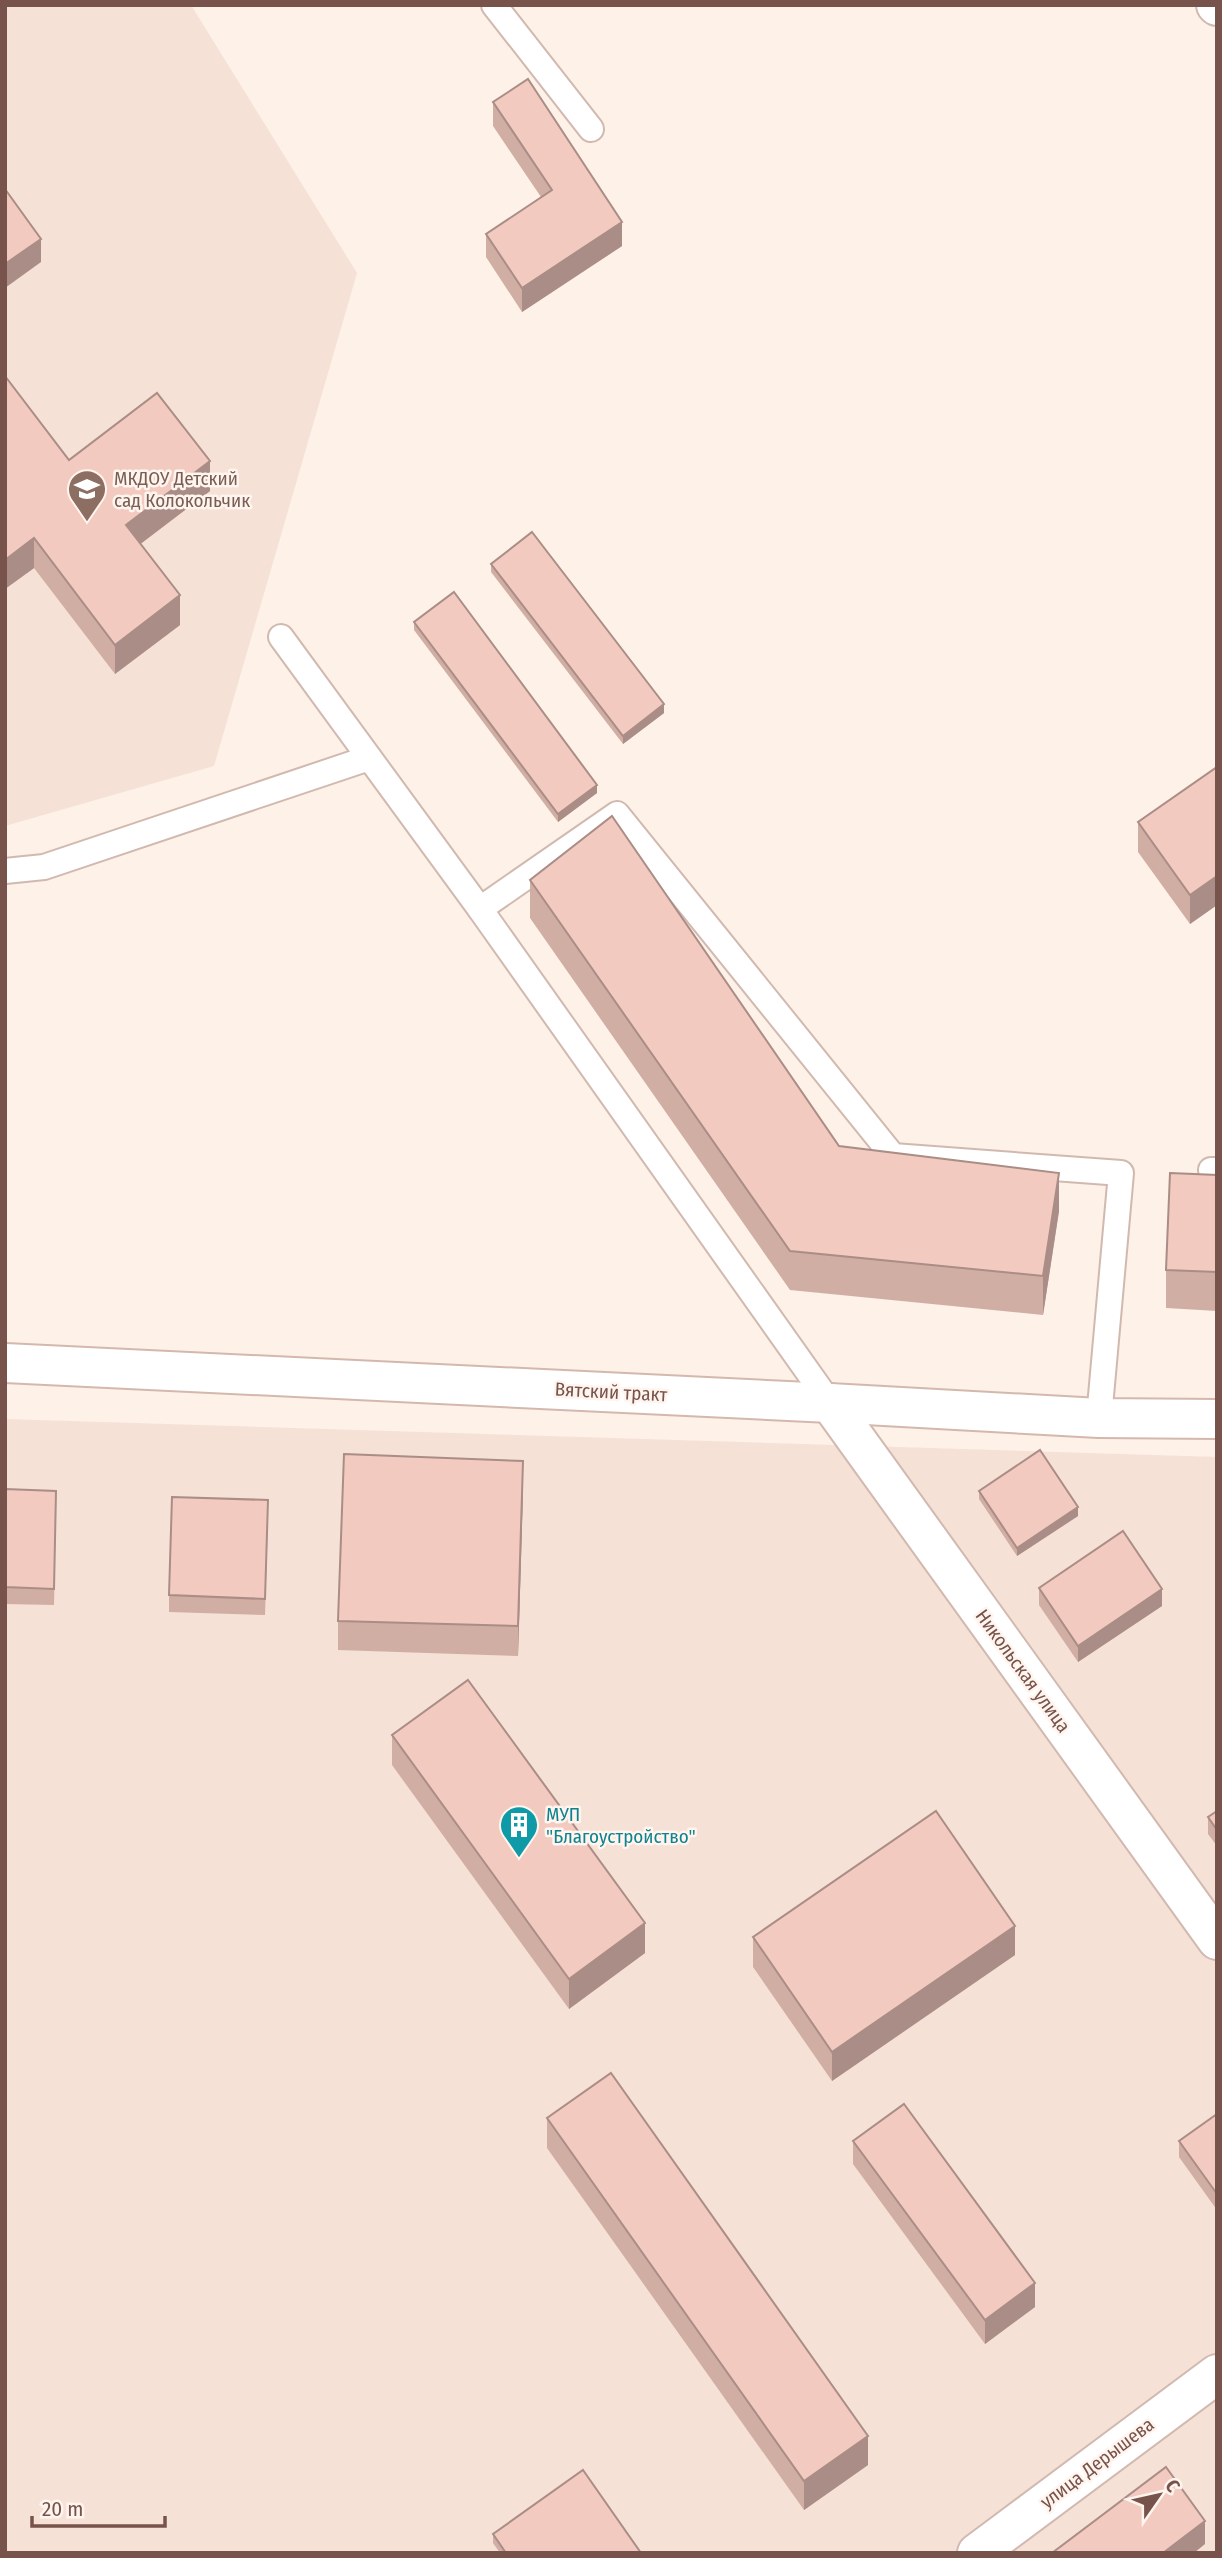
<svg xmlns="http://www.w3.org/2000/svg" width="1222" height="2558" font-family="'Fira Sans Condensed',sans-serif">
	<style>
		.residential { fill: #f5e1d6 }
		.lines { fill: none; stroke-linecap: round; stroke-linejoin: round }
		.service-casing { stroke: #d1b9af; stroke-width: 28 }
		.minor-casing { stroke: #d1b9af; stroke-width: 42 }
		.tertiary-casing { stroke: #d1b9af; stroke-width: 42 }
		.secondary-casing { stroke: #d4b8ad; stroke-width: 42 }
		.service { stroke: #fff; stroke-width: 24 }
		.minor { stroke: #fff; stroke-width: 38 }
		.tertiary { stroke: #fff; stroke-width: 38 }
		.secondary { stroke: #fff; stroke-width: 38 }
		.wall { fill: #d1aea4 }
		.shaded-wall { fill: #aa8d86 }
		.building { fill: #f3cabf; stroke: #aa8d86; stroke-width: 2 }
		.labels { text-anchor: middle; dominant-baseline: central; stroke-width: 5; stroke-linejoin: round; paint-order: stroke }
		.education-label { font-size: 19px; fill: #785e54; stroke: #fff5ee; text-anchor: start }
		.street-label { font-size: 19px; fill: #77534b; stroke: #fff5ee }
		.culture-label { font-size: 19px; fill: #0d838f; stroke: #fff5ee; text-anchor: start }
	</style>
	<rect width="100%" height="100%" fill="#fdf1e8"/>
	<g class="residential">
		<polygon points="5,5 191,5 357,273 214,766 5,826"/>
		<polygon points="5,1419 1217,1457 1217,2553 5,2553"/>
	</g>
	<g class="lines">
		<defs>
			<g id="service">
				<polyline points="494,5 591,129"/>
				<polyline points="281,637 480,909"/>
				<polyline points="5,871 44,867 369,758"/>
				<polyline points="1211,1170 1217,1170"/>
				<polyline points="830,1403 480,909 617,814 893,1156 1121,1173 1099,1418"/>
			</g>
			<polyline id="minor" points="830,1403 1217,1940"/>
			<g id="tertiary">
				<polyline points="1216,5 1217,6"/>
				<polyline points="977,2553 1217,2374"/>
			</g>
			<polyline id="secondary" points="5,1363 830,1403 1099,1418 1217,1419"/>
		</defs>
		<use href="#service" class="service-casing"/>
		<use href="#minor" class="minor-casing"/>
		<use href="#tertiary" class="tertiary-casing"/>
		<use href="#secondary" class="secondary-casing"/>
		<use href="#service" class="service"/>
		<use href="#minor" class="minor"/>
		<use href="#tertiary" class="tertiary"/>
		<use href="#secondary" class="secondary"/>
	</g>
	<g class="wall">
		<polygon points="493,102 622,246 522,312 486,257 486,234 541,197 493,126"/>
		<polygon points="69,460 210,491 140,544 180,625 115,674 34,568 5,589"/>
		<polygon points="491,564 664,713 623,744 491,572"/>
		<polygon points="414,622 597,793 558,822 414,630"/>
		<polygon points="1217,767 1217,905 1190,924 1138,852 1138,822"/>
		<polygon points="530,880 839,1146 1059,1211 1043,1315 790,1290 530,918"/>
		<polygon points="1217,1175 1217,1311 1166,1308 1166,1270"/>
		<polygon points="5,1489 56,1507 54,1605 5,1604"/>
		<polygon points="523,1490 518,1656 338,1650 338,1621"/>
		<polygon points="979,1491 1078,1516 1017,1556 979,1499"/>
		<polygon points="268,1517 265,1615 169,1612 169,1595"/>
		<polygon points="1039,1588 1162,1606 1078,1662 1039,1605"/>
		<polygon points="392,1735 645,1953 569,2009 392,1765"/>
		<polygon points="1217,1811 1217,1846 1208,1834 1208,1817"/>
		<polygon points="753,1937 1015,1955 832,2081 753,1967"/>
		<polygon points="1217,2114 1217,2210 1179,2157 1179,2141"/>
		<polygon points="547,2118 868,2465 804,2510 547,2148"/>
		<polygon points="853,2141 1035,2307 985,2344 853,2164"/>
		<polygon points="493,2534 641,2553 500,2553 493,2543"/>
	</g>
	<g class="shaded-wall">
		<polygon points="622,222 622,246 522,312 522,288"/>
		<polygon points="41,239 41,262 5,288 5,264"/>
		<polygon points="210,461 210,491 126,555 126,525"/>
		<polygon points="34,538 34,568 5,589 5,560"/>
		<polygon points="180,595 180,625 115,674 115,645"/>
		<polygon points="664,704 664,713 623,744 623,736"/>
		<polygon points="597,785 597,793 558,822 558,814"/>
		<polygon points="1217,876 1217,905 1190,924 1190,895"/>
		<polygon points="1059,1173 1059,1211 1043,1315 1043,1276"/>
		<polygon points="523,1461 523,1490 518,1656 518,1626"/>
		<polygon points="1078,1507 1078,1516 1017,1556 1017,1548"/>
		<polygon points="1162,1589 1162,1606 1078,1662 1078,1646"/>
		<polygon points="645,1923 645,1953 569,2009 569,1979"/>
		<polygon points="1015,1926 1015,1955 832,2081 832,2052"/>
		<polygon points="1035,2283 1035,2307 985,2344 985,2320"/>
		<polygon points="868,2436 868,2465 804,2510 804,2481"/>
		<polygon points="1205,2521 1205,2544 1194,2553 1163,2553"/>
	</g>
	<g class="building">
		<polygon points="528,79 622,222 522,288 486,234 552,190 493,102"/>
		<polygon points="5,189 41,239 5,264"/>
		<polygon points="5,376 69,460 157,393 210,461 126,525 180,595 115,645 34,538 5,560"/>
		<polygon points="532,532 664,704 623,736 491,564"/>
		<polygon points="454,592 597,785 558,814 414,622"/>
		<polygon points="1217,767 1217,876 1190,895 1138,822"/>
		<polygon points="612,816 839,1146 1059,1173 1043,1276 790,1251 530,880"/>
		<polygon points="1170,1173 1217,1175 1217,1272 1166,1270"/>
		<polygon points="1040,1450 1078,1507 1017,1548 979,1491"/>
		<polygon points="344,1454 523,1461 518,1626 338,1621"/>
		<polygon points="5,1489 56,1491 54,1589 5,1587"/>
		<polygon points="172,1497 268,1500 265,1599 169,1595"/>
		<polygon points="1123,1531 1162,1589 1078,1646 1039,1588"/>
		<polygon points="468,1680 645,1923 569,1979 392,1735"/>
		<polygon points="936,1811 1015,1926 832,2052 753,1937"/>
		<polygon points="1217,1811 1217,1830 1208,1817"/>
		<polygon points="611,2073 868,2436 804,2481 547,2118"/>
		<polygon points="904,2104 1035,2283 985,2320 853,2141"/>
		<polygon points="1217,2114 1217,2194 1179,2141"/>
		<polygon points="1166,2467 1205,2521 1163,2553 1052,2553"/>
		<polygon points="583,2470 641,2553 506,2553 493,2534"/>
	</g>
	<defs>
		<symbol id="school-pin" viewBox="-11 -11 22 30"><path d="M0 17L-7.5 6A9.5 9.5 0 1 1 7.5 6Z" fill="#8d6e63" stroke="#fff5ee"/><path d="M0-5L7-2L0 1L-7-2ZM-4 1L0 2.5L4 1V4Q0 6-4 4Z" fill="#fff"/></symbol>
		<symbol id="building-pin" viewBox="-11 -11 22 30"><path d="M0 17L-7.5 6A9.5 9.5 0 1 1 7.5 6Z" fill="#0f9aa8" stroke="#fff5ee"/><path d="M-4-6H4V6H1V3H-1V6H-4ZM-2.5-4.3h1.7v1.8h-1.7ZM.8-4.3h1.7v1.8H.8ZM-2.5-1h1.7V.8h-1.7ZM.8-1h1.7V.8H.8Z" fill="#fff"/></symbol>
	</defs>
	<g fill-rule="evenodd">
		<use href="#school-pin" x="65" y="467" width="44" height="60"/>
		<use href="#building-pin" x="497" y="1803" width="44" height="60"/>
	</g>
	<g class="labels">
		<g class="education-label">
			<text x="114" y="478">МКДОУ Детский<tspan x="114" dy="22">сад Колокольчик</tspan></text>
		</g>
		<g class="street-label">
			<text transform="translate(611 1392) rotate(3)">Вятский тракт</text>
			<text transform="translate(1023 1671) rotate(54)">Никольская улица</text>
			<text transform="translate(1097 2463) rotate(-37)">улица Дерышева</text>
		</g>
		<g class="culture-label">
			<text x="546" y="1814">МУП<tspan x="546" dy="22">"Благоустройство"</tspan></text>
		</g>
	</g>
	<rect width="1222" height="2558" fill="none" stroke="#77534b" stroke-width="14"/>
	<g transform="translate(1159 2495) rotate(56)" stroke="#fff5ee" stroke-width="5" paint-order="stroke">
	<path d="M0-5L12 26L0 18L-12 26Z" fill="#77534b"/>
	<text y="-10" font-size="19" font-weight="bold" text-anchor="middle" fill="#77534b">С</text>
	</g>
	<path d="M32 2516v10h133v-10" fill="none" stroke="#77534b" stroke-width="3.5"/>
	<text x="42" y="2516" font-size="21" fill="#77534b" stroke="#fff5ee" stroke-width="5" paint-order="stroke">20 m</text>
</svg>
